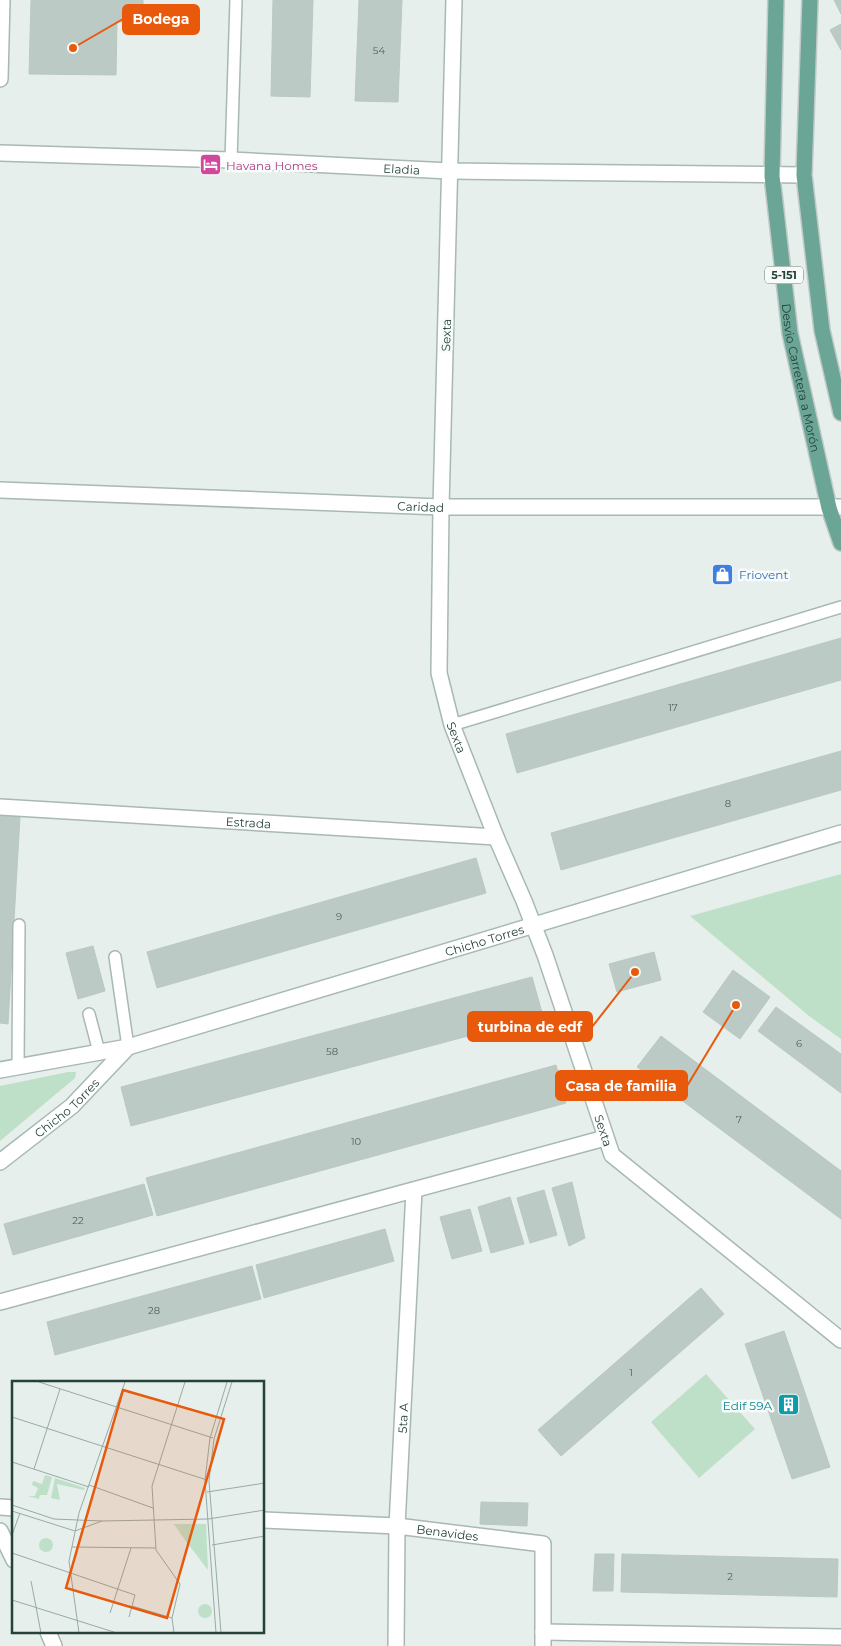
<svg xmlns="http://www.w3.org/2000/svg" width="841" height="1646" font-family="Montserrat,sans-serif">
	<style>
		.green { fill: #bfe0c8 }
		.building { fill: #bbcac4; stroke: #b8c9c2 }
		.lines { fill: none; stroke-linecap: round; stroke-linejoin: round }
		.service-casing { stroke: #a8b8b2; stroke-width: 14 }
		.minor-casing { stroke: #a8b8b2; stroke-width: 18 }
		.tertiary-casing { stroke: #a8b8b2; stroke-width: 18 }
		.primary-casing { stroke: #c2cac8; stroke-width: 18 }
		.service { stroke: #fff; stroke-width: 11 }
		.minor { stroke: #fff; stroke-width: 15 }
		.tertiary { stroke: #fff; stroke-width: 15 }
		.primary { stroke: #6aa596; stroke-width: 15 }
		.labels { text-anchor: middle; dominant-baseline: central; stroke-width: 5; stroke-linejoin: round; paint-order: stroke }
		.number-label { font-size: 10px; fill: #4a645c }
		.shield { fill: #f7fbf9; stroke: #637a73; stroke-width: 1 }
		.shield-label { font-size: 11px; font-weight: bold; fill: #24423a }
		.hotel-label { font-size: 12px; fill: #b23c85; stroke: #f7fbf9; text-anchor: start }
		.street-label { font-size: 12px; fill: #24423a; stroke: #f7fbf9 }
		.shop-label { font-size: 12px; fill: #366cbe; stroke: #f7fbf9; text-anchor: start }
		.culture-label { font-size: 12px; fill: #0d838f; stroke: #f7fbf9; text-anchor: end }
		.inset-road { fill: none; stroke: #98aaa4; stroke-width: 1 }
		.view { fill: #e8590c; fill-opacity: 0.15; stroke: #e8590c; stroke-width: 2.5 }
		.inset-edge { fill: none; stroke: #24423a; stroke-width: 2.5 }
		.leader { fill: none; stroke: #e8590c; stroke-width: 2 }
		.callout-dot { fill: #e8590c; stroke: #f7fbf9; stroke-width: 2 }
		.callout { fill: #e8590c; stroke: #e8590c; stroke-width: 2 }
		.callout-label { font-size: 14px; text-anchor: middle; font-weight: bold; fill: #fff }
	</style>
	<rect width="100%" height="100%" fill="#e6efeb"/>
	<g class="green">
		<polygon points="841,874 841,1039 809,1016 690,916"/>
		<polygon points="68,1072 76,1072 75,1078 0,1141 0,1086"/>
		<polygon points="706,1374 755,1429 699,1478 651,1422"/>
	</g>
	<g class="building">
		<polygon points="31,0 143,0 143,22 117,22 116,75 29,74"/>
		<polygon points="273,0 313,0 310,97 271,96"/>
		<polygon points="359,0 402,0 398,102 355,101"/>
		<polygon points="834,0 841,0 841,14"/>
		<polygon points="841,24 841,50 830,30"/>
		<polygon points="841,638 841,680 517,773 506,734"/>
		<polygon points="841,751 841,790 561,870 551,833"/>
		<polygon points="0,816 20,817 8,1024 0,1023"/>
		<polygon points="476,858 486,893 157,988 147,952"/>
		<polygon points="93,946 105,991 78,999 66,953"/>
		<polygon points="654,952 661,980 617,992 609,964"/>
		<polygon points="733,970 770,997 740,1039 703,1012"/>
		<polygon points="532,977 543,1016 131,1126 121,1087"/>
		<polygon points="776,1007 841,1054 841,1093 758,1031"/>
		<polygon points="661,1036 841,1171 841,1219 637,1067"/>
		<polygon points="556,1065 566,1103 157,1216 146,1178"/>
		<polygon points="572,1182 585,1238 569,1246 552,1188"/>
		<polygon points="144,1184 153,1215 13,1255 4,1224"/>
		<polygon points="544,1190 557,1235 530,1243 517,1198"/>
		<polygon points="510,1197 524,1244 491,1253 478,1207"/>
		<polygon points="470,1209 482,1251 452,1259 440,1217"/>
		<polygon points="385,1229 394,1261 264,1298 256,1265"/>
		<polygon points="252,1266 261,1299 55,1355 47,1322"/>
		<polygon points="701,1288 724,1314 561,1456 538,1430"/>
		<polygon points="784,1331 830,1467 792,1479 745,1344"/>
		<polygon points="481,1502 528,1503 527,1526 480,1524"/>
		<polygon points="595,1554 614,1554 613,1591 593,1591"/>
		<polygon points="622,1554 838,1559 837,1597 621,1592"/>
	</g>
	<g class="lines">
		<defs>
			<g id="service">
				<polyline points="231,160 236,0"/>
				<polyline points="452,725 841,607"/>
				<polyline points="115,957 128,1047"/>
				<polyline points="89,1014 99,1052"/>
				<polyline points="18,1067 19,925"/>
			</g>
			<g id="minor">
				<path id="s1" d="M454 0 441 507 439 673 452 725 496 837 524 901 545 955 612 1155 841 1340"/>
				<polyline points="0,79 2,0"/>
				<path id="s2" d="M0 153 231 160 450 171 804 175"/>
				<path id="s3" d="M0 490 441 507H841"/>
				<path id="s4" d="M0 807 496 837"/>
				<polyline points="0,1302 605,1138"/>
				<polyline points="0,1507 14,1508"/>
				<path id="s5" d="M264 1520 397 1526 543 1544V1646"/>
				<polyline points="0,1531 14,1560"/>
				<polyline points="48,1632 54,1646"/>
				<polyline points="543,1632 841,1637"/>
				<path id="s6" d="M396 1646 397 1526 414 1190"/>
			</g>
			<g id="tertiary">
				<path id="s7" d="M0 1070 128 1047 841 833"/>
				<path id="s8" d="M0 1162 72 1106 128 1047"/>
			</g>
			<g id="primary">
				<path id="s9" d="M776 0 772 176 790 333 829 508 841 543"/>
				<polyline points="810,0 804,175 822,330 841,413"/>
			</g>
		</defs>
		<use href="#service" class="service-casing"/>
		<use href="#minor" class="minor-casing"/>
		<use href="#tertiary" class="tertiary-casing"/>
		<use href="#primary" class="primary-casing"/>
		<use href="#service" class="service"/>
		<use href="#minor" class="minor"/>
		<use href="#tertiary" class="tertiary"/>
		<use href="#primary" class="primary"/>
	</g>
	<defs>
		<symbol id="hotel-square" viewBox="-11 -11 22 22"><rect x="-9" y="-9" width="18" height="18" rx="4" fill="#d1479c" stroke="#f7fbf9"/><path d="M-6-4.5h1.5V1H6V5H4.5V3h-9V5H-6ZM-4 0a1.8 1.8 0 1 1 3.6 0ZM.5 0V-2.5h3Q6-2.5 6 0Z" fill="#fff"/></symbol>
		<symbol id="shop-square" viewBox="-11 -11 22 22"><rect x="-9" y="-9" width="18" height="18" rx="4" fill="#3f7fe0" stroke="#f7fbf9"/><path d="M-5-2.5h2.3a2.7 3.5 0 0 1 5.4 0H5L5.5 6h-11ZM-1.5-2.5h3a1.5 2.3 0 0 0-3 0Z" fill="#fff"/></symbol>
		<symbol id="building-square" viewBox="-11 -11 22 22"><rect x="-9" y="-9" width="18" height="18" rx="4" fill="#0f9aa8" stroke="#f7fbf9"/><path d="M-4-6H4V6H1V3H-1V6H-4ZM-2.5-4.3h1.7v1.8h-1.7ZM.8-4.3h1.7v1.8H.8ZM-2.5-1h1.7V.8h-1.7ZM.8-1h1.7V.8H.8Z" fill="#fff"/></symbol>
	</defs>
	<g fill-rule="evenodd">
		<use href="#hotel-square" x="198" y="152" width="25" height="25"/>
		<use href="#shop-square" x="710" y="562" width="25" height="25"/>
		<use href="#building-square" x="776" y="1392" width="25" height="25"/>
	</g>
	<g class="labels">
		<g class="number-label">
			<text x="379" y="50">54</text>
			<text x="673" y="707">17</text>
			<text x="728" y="803">8</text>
			<text x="339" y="916">9</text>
			<text x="799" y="1043">6</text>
			<text x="332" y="1051">58</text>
			<text x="739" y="1119">7</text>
			<text x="356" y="1141">10</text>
			<text x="78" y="1220">22</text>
			<text x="154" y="1310">28</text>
			<text x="631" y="1372">1</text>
			<text x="730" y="1576">2</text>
		</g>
		<rect class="shield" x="765" y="266.5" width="38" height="17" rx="4"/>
		<g class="shield-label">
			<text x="784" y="275">5-151</text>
		</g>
		<g class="hotel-label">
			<text x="226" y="165">Havana Homes</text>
		</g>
		<g class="street-label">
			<text stroke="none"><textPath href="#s2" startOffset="402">Eladia</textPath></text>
			<text transform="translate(446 335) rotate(-88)">Sexta</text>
			<text stroke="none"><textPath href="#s9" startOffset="380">Desvio Carretera a Morón</textPath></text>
			<text stroke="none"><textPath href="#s3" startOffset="421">Caridad</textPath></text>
			<text stroke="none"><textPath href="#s1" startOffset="740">Sexta</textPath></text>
			<text stroke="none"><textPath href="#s4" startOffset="249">Estrada</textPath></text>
			<text stroke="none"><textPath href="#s7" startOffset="502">Chicho Torres</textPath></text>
			<text stroke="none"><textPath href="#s8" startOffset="86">Chicho Torres</textPath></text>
			<text stroke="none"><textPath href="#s1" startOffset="1160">Sexta</textPath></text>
			<text stroke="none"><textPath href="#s6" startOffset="228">5ta A</textPath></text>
			<text stroke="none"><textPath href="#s5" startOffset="184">Benavides</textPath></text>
		</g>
		<g class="shop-label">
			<text x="739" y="574">Friovent</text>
		</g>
		<g class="culture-label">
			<text x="772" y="1405">Edif 59A</text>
		</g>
	</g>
	<g transform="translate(12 1381)">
		<rect width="252" height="252" fill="#e6efeb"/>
		<path d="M33 94 40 96 35 114H28L27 118 16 115H23L26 107 20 104 21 100 30 103ZM43 97 73 107 72 109 45 103 48 119 39 117ZM162 143H194L196 189 173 159ZM27 164a7 7 0 1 1 14 0a7 7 0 1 1-14 0ZM186 230a7 7 0 1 1 14 0a7 7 0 1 1-14 0Z" fill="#bfe0c8"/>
		<path class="inset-road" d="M27 1 201 57M0 36 195 99M0 81 77 106M22 88 48 8M77 104 141 127M195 111 253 102M0 124 42 138 90 140 196 138 253 129M0 130 63 150 90 140M0 154 8 132M200 164 253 155M60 166 144 167M0 172 123 214 117 236M19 200 29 252M0 219 105 252M120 225 160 237M98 232 119 167M67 252 57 180 67 132 113 1M162 252 160 237 168 203 144 169 140 105 173 1M204 252 193 99 198 57 215 1M209 252 197 100 202 58 220 1"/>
		<path class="view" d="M111 9 212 38 155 237 54 207Z"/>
		<rect width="252" height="252" class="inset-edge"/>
	</g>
	<path class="leader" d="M73 48L123 19M635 972L592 1027M736 1005L687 1086"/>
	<g class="callout-dot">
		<circle cx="73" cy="48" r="5"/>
		<circle cx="635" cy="972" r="5"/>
		<circle cx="736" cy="1005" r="5"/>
	</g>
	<g class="callout">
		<rect x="123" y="5" width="76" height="29" rx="5"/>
		<rect x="468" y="1012" width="124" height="29" rx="5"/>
		<rect x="556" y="1071" width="131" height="29" rx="5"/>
	</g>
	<g class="callout-label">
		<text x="161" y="24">Bodega</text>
		<text x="530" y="1032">turbina de edf</text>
		<text x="621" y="1091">Casa de familia</text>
	</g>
</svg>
